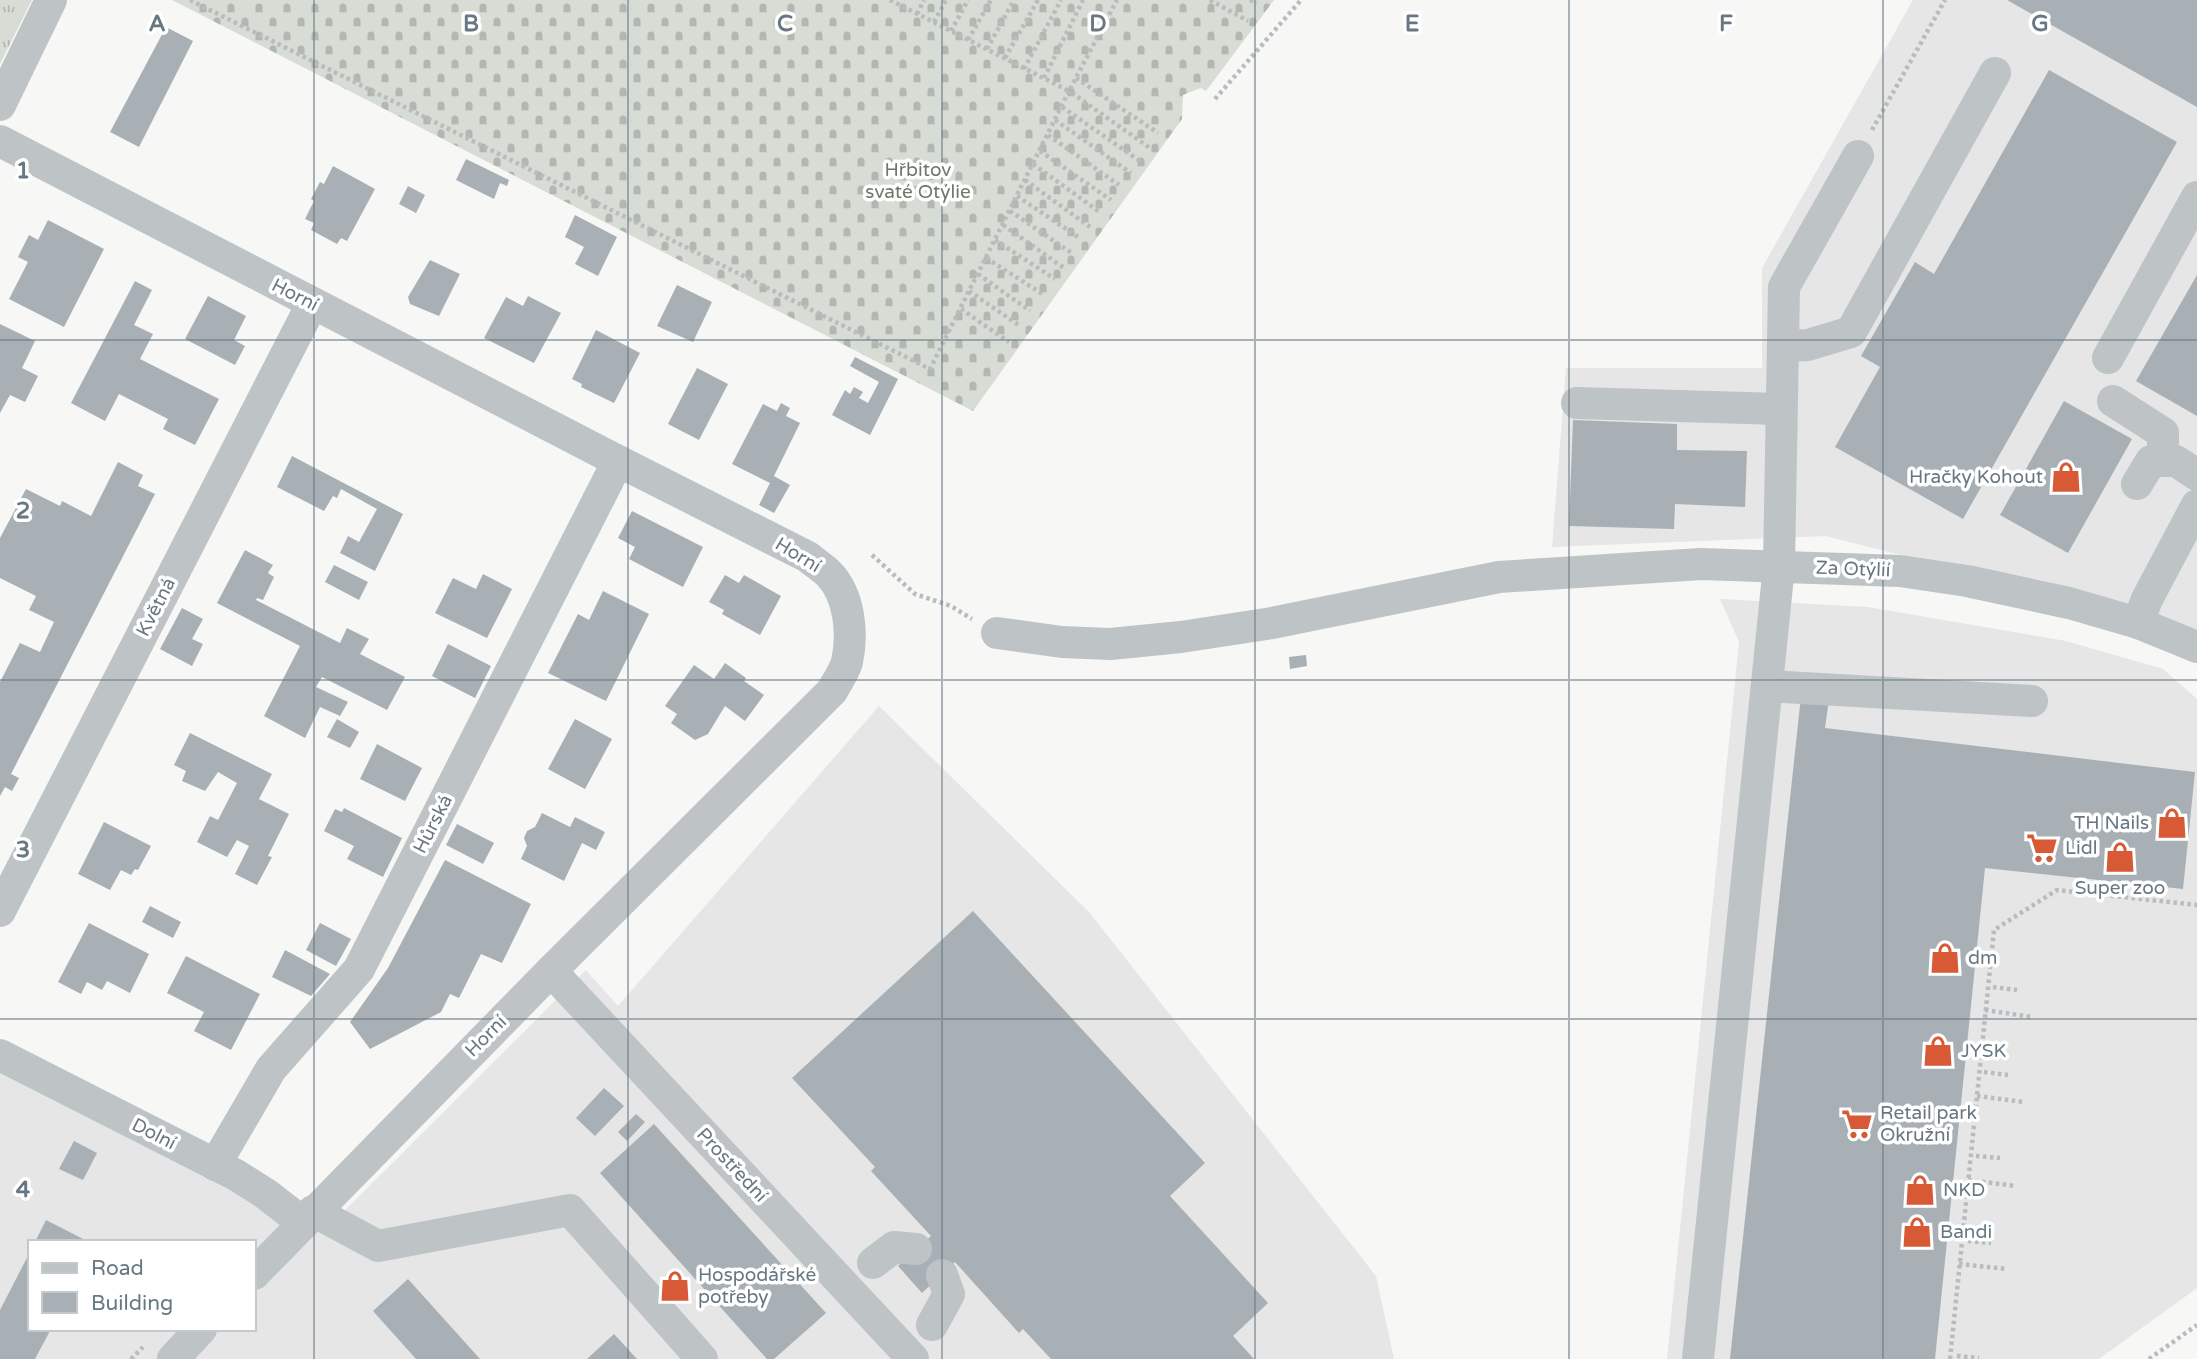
<svg xmlns="http://www.w3.org/2000/svg" width="2197" height="1359" font-family="'Varela Round',sans-serif">
	<style>
		.built { fill: #e5e6e5; fill-rule: evenodd }
		.grass { fill: url(#grass-tufts) }
		.cemetery { fill: url(#cemetery-stones) }
		.building { fill: #a8b0b5 }
		.lines { fill: none; stroke-linecap: round; stroke-linejoin: round }
		.path { stroke: #b9bcbe; stroke-width: 4.5; stroke-dasharray: 3.5 3.5; stroke-linecap: butt }
		.minor { stroke: #bec3c6; stroke-width: 32 }
		.grid { fill: none; stroke: #687883; stroke-width: 2; stroke-opacity: 0.55 }
		.labels { text-anchor: middle; dominant-baseline: central; stroke-width: 7; stroke-linejoin: round; paint-order: stroke }
		.park-label { font-size: 19px; fill: #6b7b67; stroke: #fff }
		.street-label { font-size: 19px; fill: #687883; stroke: #fff }
		.poi-label { font-size: 19px; fill: #687883; stroke: #fff; text-anchor: start }
		.grid-label { font-size: 23px; text-anchor: middle; font-weight: bold; fill: #687883; stroke: #fff; stroke-width: 7; stroke-linejoin: round; paint-order: stroke }
	</style>
	<defs>
		<pattern id="grass-tufts" width="24" height="20" patternUnits="userSpaceOnUse" patternTransform="scale(1.75)"><rect width="24" height="20" fill="#d7dcd4"/><path d="M3 7l-1-3M5 7V3M7 7l1-3M15 17l-1-3M17 17v-4M19 17l1-3" fill="none" stroke="#b2b7b1"/></pattern>
		<pattern id="cemetery-stones" width="16" height="16" patternUnits="userSpaceOnUse" patternTransform="scale(1.75)"><rect width="16" height="16" fill="#d7dcd4"/><path d="M2 7V4a2 2 0 0 1 4 0v3zM10 15v-3a2 2 0 0 1 4 0v3z" fill="#b2b7b1"/></pattern>
	</defs>
	<rect width="100%" height="100%" fill="#f7f7f5"/>
	<g class="built">
		<polygon points="1913,0 2197,0 2197,630 1826,536 1552,547 1566,368 1762,368 1762,268"/>
		<polygon points="1720,599 1868,607 2066,641 2163,669 2197,699 2197,1288 2099,1359 1667,1359 1739,642"/>
		<path d="M879 706 1089 912 1376 1276 1394 1359H0V1071L323 1232 586 970 618 1006ZM30 1242H254V1329H30Z"/>
	</g>
	<polygon class="grass" points="0,0 32,0 0,64"/>
	<polygon class="cemetery" points="172,0 1274,0 1206,91 1201,88 1183,95 1182,119 973,411"/>
	<g class="building">
		<polygon points="2007,0 2197,0 2197,107"/>
		<polygon points="166,27 193,41 139,147 110,132"/>
		<polygon points="2049,70 2177,142 1963,519 1835,447 1880,367 1861,356 1915,262 1934,274"/>
		<polygon points="466,159 509,180 507,186 500,183 494,199 456,180"/>
		<polygon points="333,166 375,189 347,241 341,238 337,244 311,230 314,223 305,219 314,201 311,199 320,182 324,184"/>
		<polygon points="408,186 425,195 416,213 399,204"/>
		<polygon points="575,215 617,237 598,276 575,264 584,247 565,237"/>
		<polygon points="48,220 104,249 64,327 9,299 28,262 18,257 29,235 38,240"/>
		<polygon points="430,260 460,274 439,316 410,304 408,297"/>
		<polygon points="2197,275 2197,416 2136,381"/>
		<polygon points="135,281 152,290 134,325 153,334 140,359 219,399 195,445 163,429 168,419 119,394 105,421 71,403"/>
		<polygon points="677,285 712,302 693,342 657,326"/>
		<polygon points="208,296 246,316 234,340 245,346 235,365 185,339"/>
		<polygon points="528,296 561,313 534,363 484,338 506,297 523,306"/>
		<polygon points="0,324 35,341 22,368 38,376 25,402 10,395 0,413"/>
		<polygon points="596,330 640,353 614,403 581,387 582,384 572,379"/>
		<polygon points="855,357 898,379 870,435 832,415 845,390 850,394 854,387 863,392 859,398 868,403 879,382 850,366"/>
		<polygon points="697,368 728,384 699,440 668,424"/>
		<polygon points="2064,401 2132,439 2068,553 2000,515"/>
		<polygon points="781,403 790,408 786,416 800,423 774,476 790,485 774,513 759,505 770,483 732,464 763,404 777,411"/>
		<polygon points="1573,420 1677,424 1677,450 1747,451 1745,507 1675,504 1674,529 1569,526"/>
		<polygon points="292,456 403,514 375,571 340,553 348,536 359,542 377,509 341,489 337,498 333,496 324,511 277,487"/>
		<polygon points="118,462 143,475 138,486 155,494 11,774 19,778 12,791 5,787 0,796 0,682 20,643 40,652 54,622 29,610 36,596 0,578 0,538 26,489 60,506 62,501 91,516"/>
		<polygon points="632,511 703,547 683,587 629,559 635,547 618,538"/>
		<polygon points="245,550 273,565 268,573 274,577 263,600 257,598 256,600 340,643 347,628 369,639 360,654 405,677 387,710 322,677 316,687 348,702 340,716 320,707 305,738 264,716 300,646 217,603"/>
		<polygon points="334,565 368,582 359,600 325,582"/>
		<polygon points="483,574 512,589 487,638 435,613 453,578 476,589"/>
		<polygon points="725,575 739,583 744,575 781,596 760,635 722,614 724,610 709,602"/>
		<polygon points="603,591 649,614 606,701 548,673 578,614 589,620"/>
		<polygon points="182,608 203,619 192,639 203,644 192,666 160,649"/>
		<polygon points="448,644 491,666 475,698 432,676"/>
		<polygon points="1306,655 1307,666 1290,669 1289,657"/>
		<polygon points="725,663 746,678 744,681 764,695 745,721 725,706 708,734 695,740 671,723 677,714 665,706 694,665 714,679"/>
		<polygon points="1801,696 1829,699 1825,728 2195,772 2183,889 1985,868 1935,1359 1730,1359"/>
		<polygon points="337,719 359,732 350,748 327,737"/>
		<polygon points="575,719 612,739 585,789 548,769"/>
		<polygon points="190,733 272,774 259,799 289,814 268,856 272,857 257,885 235,874 249,846 237,840 227,857 197,842 210,816 218,820 237,783 218,772 205,791 182,781 186,771 174,765"/>
		<polygon points="377,744 422,768 405,801 360,779"/>
		<polygon points="344,808 402,838 383,877 347,859 354,846 324,831 335,809 342,812"/>
		<polygon points="542,813 570,827 575,817 605,832 596,850 582,843 564,881 521,859 527,846 524,838 527,831 535,827"/>
		<polygon points="104,822 151,846 138,870 135,869 131,875 121,870 110,890 78,874"/>
		<polygon points="457,824 494,843 483,864 446,845"/>
		<polygon points="445,860 531,904 502,963 481,954 459,998 450,994 441,1012 370,1049 350,1022 388,968"/>
		<polygon points="150,906 181,922 173,938 142,922"/>
		<polygon points="973,911 1205,1163 1170,1196 1268,1303 1233,1336 1254,1359 1051,1359 1023,1329 1019,1333 955,1262 922,1293 898,1266 931,1236 871,1171 875,1167 792,1078"/>
		<polygon points="89,923 149,954 130,993 107,981 102,990 87,982 81,994 58,982"/>
		<polygon points="320,923 351,939 336,966 306,950"/>
		<polygon points="285,950 330,974 311,996 272,977"/>
		<polygon points="186,956 260,994 231,1050 194,1031 204,1012 167,993"/>
		<polygon points="604,1088 624,1106 595,1136 576,1118"/>
		<polygon points="636,1114 645,1122 627,1141 618,1132"/>
		<polygon points="654,1124 826,1313 774,1359 767,1359 600,1173"/>
		<polygon points="74,1141 97,1153 83,1180 59,1169"/>
		<polygon points="46,1220 89,1242 35,1242"/>
		<polygon points="30,1252 30,1329 51,1329 35,1359 0,1359 0,1310"/>
		<polygon points="408,1279 480,1359 416,1359 373,1311"/>
		<polygon points="614,1334 637,1359 587,1359"/>
	</g>
	<g class="lines">
		<g class="path">
			<polyline points="190,0 930,369 1069,91 1150,148"/>
			<polyline points="890,0 1069,91 1117,0"/>
			<polyline points="1210,0 1248,21"/>
			<polyline points="1250,0 1257,3"/>
			<polyline points="917,14 924,0"/>
			<polyline points="934,22 946,0"/>
			<polyline points="951,31 968,0"/>
			<polyline points="968,40 991,0"/>
			<polyline points="987,49 1014,0"/>
			<polyline points="1005,58 1038,0"/>
			<polyline points="1024,69 1061,0"/>
			<polyline points="1044,78 1083,0"/>
			<polyline points="1076,78 1158,133"/>
			<polyline points="1215,99 1301,0"/>
			<polyline points="1062,107 1140,161"/>
			<polyline points="1055,120 1131,173"/>
			<polyline points="1872,130 1945,0"/>
			<polyline points="1048,135 1119,185"/>
			<polyline points="1040,151 1111,200"/>
			<polyline points="1033,164 1101,213"/>
			<polyline points="1025,180 1090,227"/>
			<polyline points="1017,196 1081,239"/>
			<polyline points="1010,211 1073,254"/>
			<polyline points="1003,225 1064,268"/>
			<polyline points="995,240 1055,279"/>
			<polyline points="986,258 1044,295"/>
			<polyline points="978,274 1030,311"/>
			<polyline points="969,291 1020,326"/>
			<polyline points="961,309 1009,342"/>
			<polyline points="872,555 915,594 951,606 972,619"/>
			<polyline points="1993,987 2017,990"/>
			<polyline points="1985,1010 2032,1017"/>
			<polyline points="1984,1072 2008,1075"/>
			<polyline points="1977,1096 2024,1102"/>
			<polyline points="1976,1156 2000,1158"/>
			<polyline points="1968,1180 2016,1186"/>
			<polyline points="1968,1241 1991,1243"/>
			<polyline points="1959,1264 2007,1269"/>
			<polyline points="1957,1356 1979,1358"/>
			<polyline points="131,1359 143,1347"/>
			<polyline points="1950,1359 1994,930 2057,890 2197,905"/>
			<polyline points="2149,1359 2197,1325"/>
		</g>
		<g class="minor">
			<polyline points="0,105 51,0"/>
			<path d="M0 141 618 461 808 557C815 563 823 568 829 574 850 596 853 634 847 662 844 672 837 682 832 691L551 971 254 1274"/>
			<polyline points="1783,346 1808,345 1851,332 1995,73"/>
			<polyline points="2108,358 2197,197"/>
			<polyline points="2113,401 2163,433 2163,461"/>
			<polyline points="1577,403 1781,409"/>
			<polyline points="2137,484 2151,461 2176,461 2197,475"/>
			<polyline points="2138,623 2147,599 2197,505"/>
			<polyline points="997,633 1062,642 1110,644 1181,637 1272,623 1499,577 1701,564 1900,571 1967,581 2069,603 2138,623 2197,647"/>
			<polyline points="1767,686 2032,701"/>
			<polyline points="0,911 312,304"/>
			<polyline points="551,971 913,1359"/>
			<polyline points="0,1055 236,1175 266,1194 302,1222"/>
			<polyline points="215,1165 271,1069 359,969 618,461"/>
			<polyline points="313,1211 378,1246 570,1210 702,1359"/>
			<polyline points="873,1263 894,1247 916,1249"/>
			<polyline points="932,1325 949,1294 942,1275"/>
			<polyline points="173,1359 201,1329"/>
			<polyline points="1698,1359 1779,566 1784,287 1858,156"/>
		</g>
	</g>
	<path class="grid" d="M314 0V1359M628 0V1359M942 0V1359M1255 0V1359M1569 0V1359M1883 0V1359M0 340H2197M0 680H2197M0 1019H2197"/>
	<defs>
		<symbol id="shop-bare" viewBox="-9 -9 18 18"><path d="M-5-2.5h2.3a2.7 3.5 0 0 1 5.4 0H5L5.5 6h-11ZM-1.5-2.5h3a1.5 2.3 0 0 0-3 0Z" fill="#d75935" stroke="#fff" stroke-width="2.5" paint-order="stroke"/></symbol>
		<symbol id="supermarket-bare" viewBox="-9 -9 18 18"><path d="M-6-5.5h2.5l.6 2H6L4.5 2H-2.5L-4.4-4H-6ZM-1.5 3.2a1.3 1.3 0 1 0 .1 0ZM3 3.2a1.3 1.3 0 1 0 .1 0Z" fill="#d75935" stroke="#fff" stroke-width="2.5" paint-order="stroke"/></symbol>
	</defs>
	<g fill-rule="evenodd">
		<use href="#shop-bare" x="2044" y="455" width="44" height="44"/>
		<use href="#shop-bare" x="2150" y="801" width="44" height="44"/>
		<use href="#supermarket-bare" x="2020" y="826" width="44" height="44"/>
		<use href="#shop-bare" x="2098" y="835" width="44" height="44"/>
		<use href="#shop-bare" x="1923" y="936" width="44" height="44"/>
		<use href="#shop-bare" x="1916" y="1029" width="44" height="44"/>
		<use href="#supermarket-bare" x="1835" y="1102" width="44" height="44"/>
		<use href="#shop-bare" x="1898" y="1168" width="44" height="44"/>
		<use href="#shop-bare" x="1895" y="1210" width="44" height="44"/>
		<use href="#shop-bare" x="653" y="1264" width="44" height="44"/>
	</g>
	<g class="labels">
		<g class="park-label">
			<text x="918" y="170">Hřbitov<tspan x="918" dy="22">svaté Otýlie</tspan></text>
		</g>
		<g class="street-label">
			<text transform="translate(295 295) rotate(27)">Horní</text>
			<text transform="translate(798 555) rotate(31)">Horní</text>
			<text transform="translate(1853 569) rotate(2)">Za Otýlií</text>
			<text transform="translate(156 607) rotate(-63)">Květná</text>
			<text transform="translate(433 824) rotate(-63)">Hůrská</text>
			<text transform="translate(486 1036) rotate(-45)">Horní</text>
			<text transform="translate(154 1134) rotate(27)">Dolní</text>
			<text transform="translate(732 1165) rotate(47)">Prostřední</text>
		</g>
		<g class="poi-label">
			<text x="2043" y="477" text-anchor="end">Hračky Kohout</text>
			<text x="2149" y="823" text-anchor="end">TH Nails</text>
			<text x="2065" y="848">Lidl</text>
			<text x="2120" y="888" text-anchor="middle">Super zoo</text>
			<text x="1968" y="958">dm</text>
			<text x="1961" y="1051">JYSK</text>
			<text x="1880" y="1113">Retail park<tspan x="1880" dy="22">Okružní</tspan></text>
			<text x="1943" y="1190">NKD</text>
			<text x="1940" y="1232">Bandi</text>
			<text x="698" y="1275">Hospodářské<tspan x="698" dy="22">potřeby</tspan></text>
		</g>
	</g>
	<g class="grid-label">
		<text x="157" y="31">A</text>
		<text x="471" y="31">B</text>
		<text x="785" y="31">C</text>
		<text x="1098" y="31">D</text>
		<text x="1412" y="31">E</text>
		<text x="1726" y="31">F</text>
		<text x="2040" y="31">G</text>
		<text x="23" y="178">1</text>
		<text x="23" y="518">2</text>
		<text x="23" y="857">3</text>
		<text x="23" y="1197">4</text>
	</g>
	<rect x="28" y="1240" width="228" height="91" fill="#ffffff" stroke="#c3c9cd" stroke-width="2"/>
	<rect x="42" y="1263" width="35" height="10" fill="#bec3c6" stroke="#c3c9cd" stroke-width="2"/>
	<text x="91" y="1275" font-size="21" fill="#687883">Road</text>
	<rect x="42" y="1292" width="35" height="21" fill="#a8b0b5" stroke="#c3c9cd" stroke-width="2"/>
	<text x="91" y="1310" font-size="21" fill="#687883">Building</text>
</svg>
